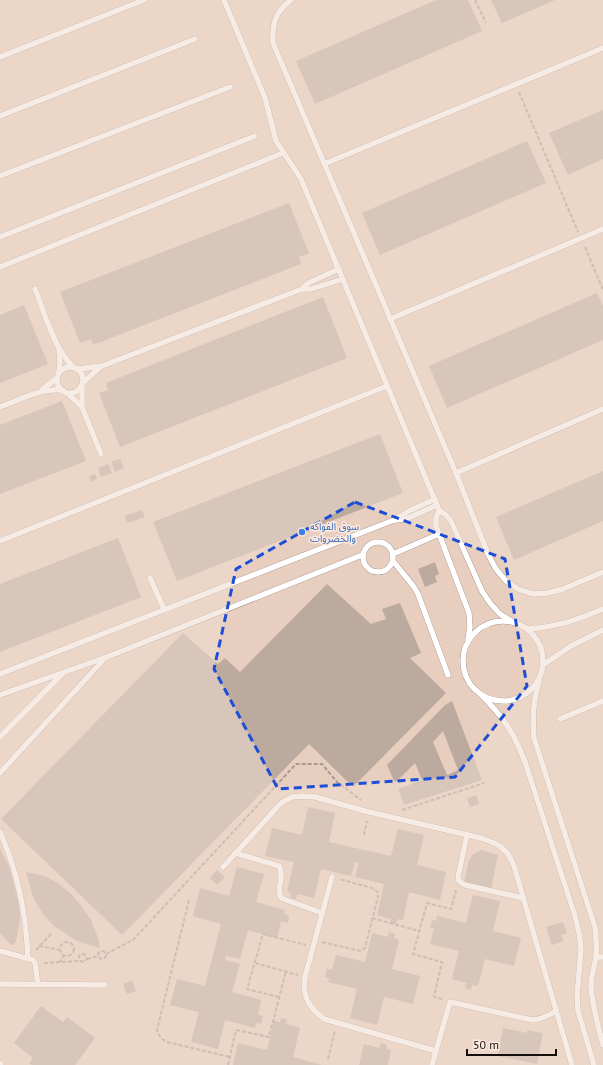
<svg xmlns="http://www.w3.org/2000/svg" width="603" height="1065" font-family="'PT Sans','Noto Sans Arabic',sans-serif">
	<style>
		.built { fill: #e8cebe }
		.building { fill: #bdaa9f; fill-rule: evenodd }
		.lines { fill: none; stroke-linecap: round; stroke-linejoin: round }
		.lane-casing { stroke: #89776d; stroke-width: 6 }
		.path { stroke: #a99a91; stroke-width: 2; stroke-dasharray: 4 2; stroke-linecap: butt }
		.lane { stroke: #fff; stroke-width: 5.5 }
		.marked { fill: none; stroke: #1d4ed8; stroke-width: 3; stroke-dasharray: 8 5; stroke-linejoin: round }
		.shop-dot { fill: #3f7fe0; stroke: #fde9dd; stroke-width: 1.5 }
		.labels { text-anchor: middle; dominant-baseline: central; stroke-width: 3; stroke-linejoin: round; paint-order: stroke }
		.shop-label { font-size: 10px; fill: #366cbe; stroke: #fde9dd; text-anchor: start }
	</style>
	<rect width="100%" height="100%" fill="#efdcd0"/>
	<rect class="built" x="0" y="0" width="603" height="1065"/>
	<g class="building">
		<polygon points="436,0 468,0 482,31 315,104 296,61"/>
		<polygon points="491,0 555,0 502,23"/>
		<polygon points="603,110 603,159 568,175 549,133"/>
		<polygon points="527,141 546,183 380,255 362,213"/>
		<polygon points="289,203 309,253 299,257 301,264 93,345 91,339 80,343 60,292"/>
		<polygon points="597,293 603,306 603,340 447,408 429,366"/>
		<polygon points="323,297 347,358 120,447 99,393 108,390 106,383"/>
		<polygon points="24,305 48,364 0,383 0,315"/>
		<polygon points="62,401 86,461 0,494 0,425"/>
		<polygon points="380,434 403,493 177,581 153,522"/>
		<polygon points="120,459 124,468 115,472 111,462"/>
		<polygon points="108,464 112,473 101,477 98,468"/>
		<polygon points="603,471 603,521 514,560 496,517"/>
		<polygon points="95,474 97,479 91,482 89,476"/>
		<polygon points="142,510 145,517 127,523 125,516"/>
		<polygon points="118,538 141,597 0,652 0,584"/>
		<polygon points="435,562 439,574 435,576 437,582 425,587 418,569"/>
		<polygon points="327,584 371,624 386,619 382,609 400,603 421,653 410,658 446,693 353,787 309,744 122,935 1,819 183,633 218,664 225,658 240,672"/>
		<path d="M452 701 482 780 404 805 398 789 422 780 415 763 395 783 387 765 445 705ZM443 731 458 770 447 775 433 742Z"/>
		<polygon points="476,795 479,804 470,807 467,798"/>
		<polygon points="308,807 335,813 329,842 391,856 398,829 424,835 417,865 446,872 440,900 409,892 403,920 398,919 396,924 390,923 391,919 377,915 384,884 355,877 359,863 355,862 351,876 321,869 314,898 297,894 296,899 290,898 291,893 287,892 294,862 265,856 272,828 302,835"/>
		<polygon points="0,848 10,869 19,905 20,919 18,932 15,943 11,945 0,933"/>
		<polygon points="481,850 498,855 491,889 464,882 469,860 473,854"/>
		<polygon points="237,867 264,874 256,902 285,910 284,914 289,916 288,923 281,921 277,938 248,930 240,959 226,956 225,960 240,964 232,992 261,1000 258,1015 263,1016 261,1024 256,1023 255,1028 225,1020 218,1049 191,1042 199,1012 170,1005 177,979 205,986 221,924 193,916 200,888 229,896"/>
		<polygon points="217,870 225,877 217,885 210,878"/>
		<polygon points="26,872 44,876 56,882 69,892 80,904 91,920 98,938 100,948 77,941 54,926 43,914 33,897"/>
		<polygon points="473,895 500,901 493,931 521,938 514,966 485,959 478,986 472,985 471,990 465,988 467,983 452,979 459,951 430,944 434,929 430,927 432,920 436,921 437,916 466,923"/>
		<polygon points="563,922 567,933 561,935 564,941 552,945 546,927"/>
		<polygon points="389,932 395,934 394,938 399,940 392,969 420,976 413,1004 384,997 377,1025 350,1018 357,989 328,982 329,978 325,977 327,969 332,970 336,955 365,962 372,933 388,937"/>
		<polygon points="132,981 136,991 127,994 123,984"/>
		<polygon points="41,1006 63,1022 67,1017 95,1038 75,1065 32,1065 29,1063 33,1058 14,1043"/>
		<polygon points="281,1018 287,1019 286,1024 300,1028 293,1057 322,1065 233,1065 238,1043 267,1050 274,1021 280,1022"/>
		<polygon points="503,1028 527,1033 527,1030 543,1033 537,1064 498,1056"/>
		<polygon points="381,1043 387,1045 386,1049 391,1050 388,1065 359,1065 364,1044 379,1048"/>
	</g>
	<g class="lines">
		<defs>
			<g id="lane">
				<polyline points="224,0 265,98 276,141 301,179 439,510 446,515 451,521 482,591 490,603 500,614 513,622"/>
				<path d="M291 0C275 12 272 24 273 43L456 473 488 554 496 569 506 581 518 589 533 594 548 593 563 589 603 572"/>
				<polyline points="0,57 144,0"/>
				<polyline points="0,116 195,39"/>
				<polyline points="324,164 603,48"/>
				<polyline points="0,176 230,87"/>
				<polyline points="0,237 255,136"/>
				<polyline points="0,267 283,153"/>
				<path d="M35 289C45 314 54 348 73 367"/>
				<polyline points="302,289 311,289 343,279"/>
				<polyline points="390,319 603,229"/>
				<polyline points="59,349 60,363 59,371"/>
				<circle cx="70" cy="380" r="13"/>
				<polyline points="78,369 102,366 302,289 308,283 339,269"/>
				<polyline points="83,383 100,367"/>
				<polyline points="42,390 57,378"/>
				<polyline points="67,393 77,402 82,407 101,454"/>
				<path d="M0 407C20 400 40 388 62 390"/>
				<polyline points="82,407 82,386"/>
				<polyline points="456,473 603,409"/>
				<polyline points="439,510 436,518 436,526 469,613 470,627 468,639"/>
				<polyline points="395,520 406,519 437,505"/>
				<polyline points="0,541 387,386"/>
				<circle cx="378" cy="557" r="15"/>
				<polyline points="393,554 439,534"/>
				<polyline points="393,561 414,587 418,594 448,675"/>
				<polyline points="150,578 164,609"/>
				<circle cx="503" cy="661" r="40"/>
				<path d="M528 629C557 627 576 620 603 609"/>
				<polyline points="543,665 571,646 603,630"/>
				<polyline points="0,674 394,520 409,511 435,499"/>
				<path d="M539 681C533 701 532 717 534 738L595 927C596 937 597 946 596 955 595 966 591 975 591 986 592 1006 598 1025 603 1045"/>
				<path d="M480 694C503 716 514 733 525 762L575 916 579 933 581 949 577 997 578 1011 594 1065"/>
				<polyline points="0,695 107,657 362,555"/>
				<polyline points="560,719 603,701"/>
				<polyline points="0,737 62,674"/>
				<polyline points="0,773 105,658"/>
				<path d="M0 832C18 872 26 914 28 958"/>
				<polyline points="467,835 458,877 459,881 465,885 523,898"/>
				<path d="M235 853 279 866C285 876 276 888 281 898L322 913"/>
				<path d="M223 867 281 803 292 797 303 796 315 797 369 812 481 838C499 844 507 848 514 866L572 1065"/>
				<path d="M332 877 305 977C302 997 309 1007 324 1019L436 1051"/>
				<polyline points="0,951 33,960 35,963 38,985"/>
				<polyline points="596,957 603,957"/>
				<polyline points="0,984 105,985"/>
				<polyline points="0,1063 1,1065"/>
				<path d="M432 1065 450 1002 532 1020C542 1019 548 1016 556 1011"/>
			</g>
		</defs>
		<use href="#lane" class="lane-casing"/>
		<g class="path">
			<polyline points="475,0 486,23"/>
			<polyline points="519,92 578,232"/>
			<polyline points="585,247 603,290"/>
			<polyline points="402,810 484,783"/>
			<polyline points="364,835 367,821"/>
			<path d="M189 900 157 1030C159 1036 161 1039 167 1042L230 1057"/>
			<polyline points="372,918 419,931"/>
			<polyline points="322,942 360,951 365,948 378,897 378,892 372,888 339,879"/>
			<circle cx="67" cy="949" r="7"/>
			<polyline points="39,946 60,950"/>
			<polyline points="36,950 51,934"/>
			<circle cx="102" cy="955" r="4"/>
			<polyline points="106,954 133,940 296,764 322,764 337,782 361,800"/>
			<polyline points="87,959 99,956"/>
			<polyline points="44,963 80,961 84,962 87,959 85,955 83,954 79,956 80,961"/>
			<polyline points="59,963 64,955"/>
			<polyline points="255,963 298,975"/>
			<polyline points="279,997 247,989 263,934 306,945"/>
			<polyline points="442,999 434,997 442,962 413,954 427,903 451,909 456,890"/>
			<polyline points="328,1059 335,1030"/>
			<polyline points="228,1065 236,1030 269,1037 286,971"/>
		</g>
		<use href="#lane" class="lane"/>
	</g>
	<path d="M0 0H603V1065H0ZM355 502 505 559 527 686 455 777 278 789 214 669 236 569Z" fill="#efdcd0" fill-opacity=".55" fill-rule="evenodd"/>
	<path class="marked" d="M355 502 505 559 527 686 455 777 278 789 214 669 236 569Z"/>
	<circle class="shop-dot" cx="302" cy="532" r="4"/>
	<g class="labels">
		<g class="shop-label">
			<text x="310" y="526">سوق الفواكه<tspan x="310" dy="12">والخضروات</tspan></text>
		</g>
	</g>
	<path d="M467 1049v6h89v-6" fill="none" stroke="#150f0b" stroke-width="2"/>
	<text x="473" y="1049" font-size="12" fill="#150f0b" stroke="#fde9dd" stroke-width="3" paint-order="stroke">50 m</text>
</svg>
